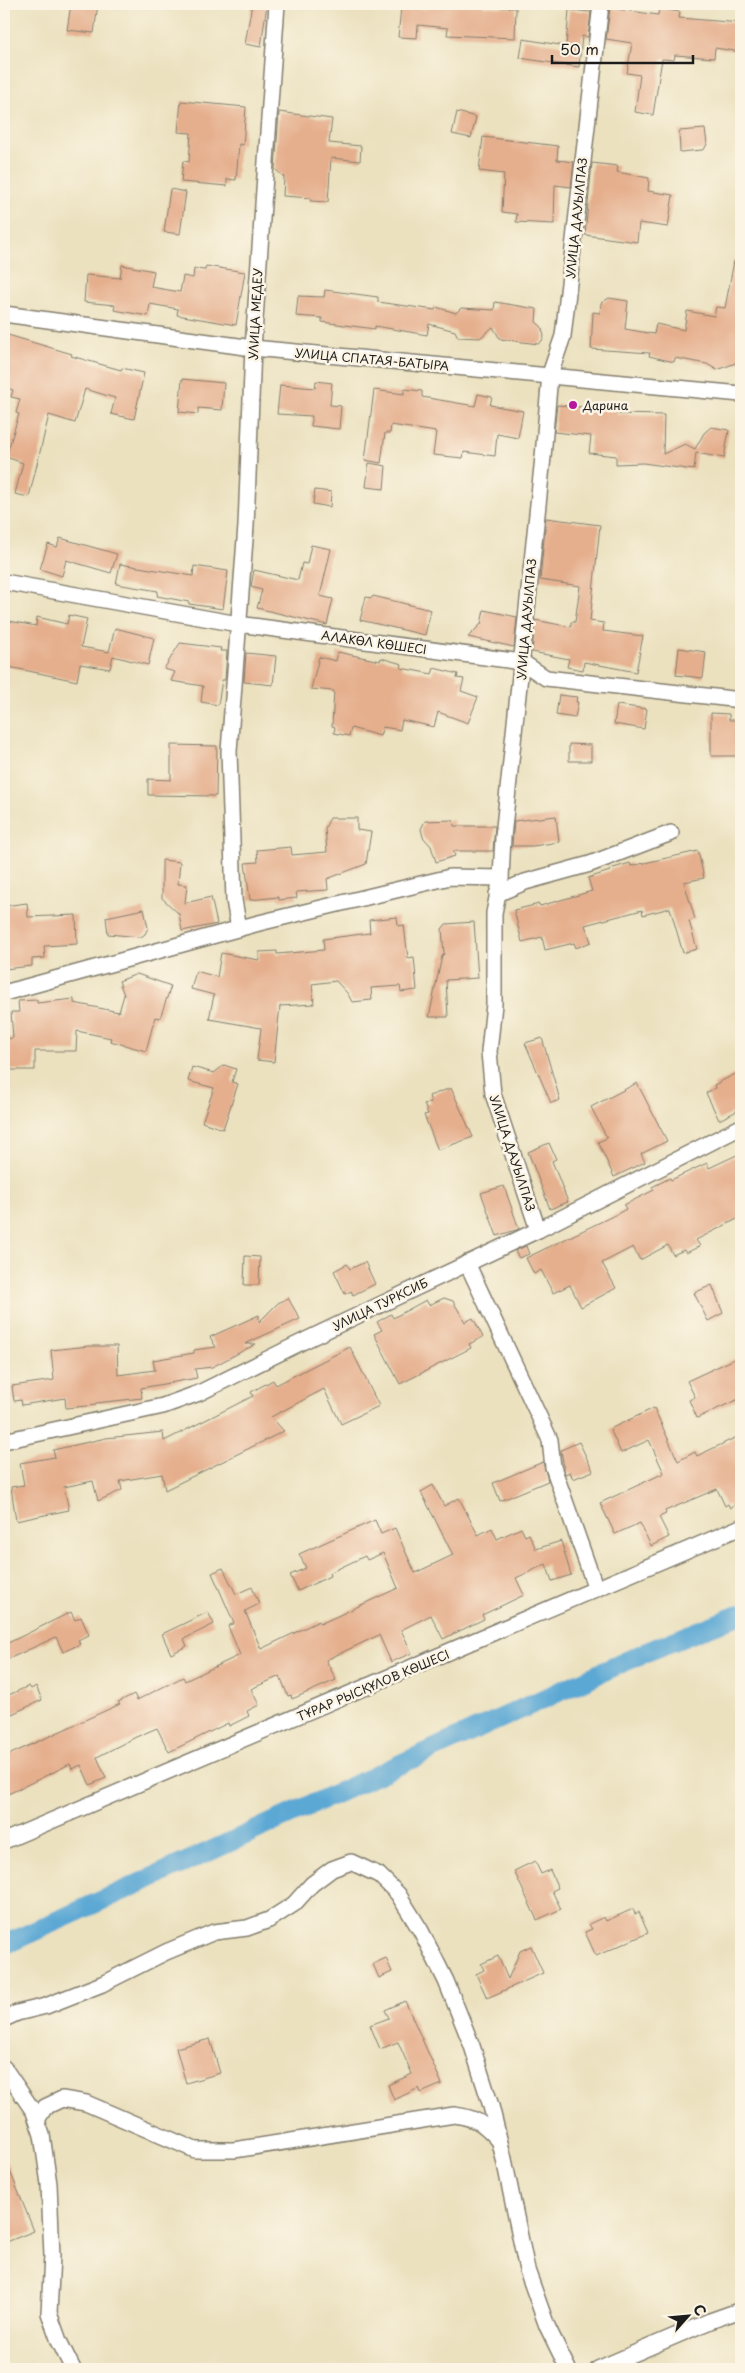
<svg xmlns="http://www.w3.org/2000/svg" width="745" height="2373" font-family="'Playpen Sans',sans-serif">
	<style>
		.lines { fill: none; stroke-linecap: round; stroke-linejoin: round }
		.canal { stroke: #5ba8d4; stroke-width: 20 }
		.building { fill: #e5af8d }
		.minor-casing { stroke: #847e6e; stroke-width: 18 }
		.minor { stroke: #fff; stroke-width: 15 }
		.poi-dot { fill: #b5179e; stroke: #fcf5e5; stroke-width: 2 }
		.labels { text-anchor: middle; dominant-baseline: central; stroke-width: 5; stroke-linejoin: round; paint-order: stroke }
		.street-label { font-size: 12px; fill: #1c1c1c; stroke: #fcf5e5 }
		.poi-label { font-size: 12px; fill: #1c1c1c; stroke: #fcf5e5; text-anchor: start }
	</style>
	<rect width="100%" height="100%" fill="#fcf5e5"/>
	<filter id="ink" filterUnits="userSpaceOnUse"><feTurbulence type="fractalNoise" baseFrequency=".02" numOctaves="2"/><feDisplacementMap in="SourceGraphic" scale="10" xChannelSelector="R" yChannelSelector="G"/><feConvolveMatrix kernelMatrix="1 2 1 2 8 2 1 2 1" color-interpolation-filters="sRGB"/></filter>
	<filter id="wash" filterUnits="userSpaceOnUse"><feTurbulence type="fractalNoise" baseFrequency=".0096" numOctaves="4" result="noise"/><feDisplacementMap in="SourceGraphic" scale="20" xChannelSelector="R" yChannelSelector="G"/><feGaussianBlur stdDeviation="1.12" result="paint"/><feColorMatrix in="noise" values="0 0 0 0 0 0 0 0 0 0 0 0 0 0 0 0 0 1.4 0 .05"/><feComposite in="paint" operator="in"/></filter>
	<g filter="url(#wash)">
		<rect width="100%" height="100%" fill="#ebe1bf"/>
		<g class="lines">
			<polyline class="canal" points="4,1945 644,1653 741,1614"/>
		</g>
		<g id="blocks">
			<g class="building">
				<polygon points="71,4 98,4 94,33 67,30"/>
				<polygon points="252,4 267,4 261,47 245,44"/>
				<polygon points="424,4 486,4 482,6 516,8 515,38 447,35 448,28 418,25 417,38 398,37 401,7 427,9"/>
				<polygon points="610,8 658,15 659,9 680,12 679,18 741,23 741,52 715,48 714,58 675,55 674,60 662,59 653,115 635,112 640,75 627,73 632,43 606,39"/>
				<polygon points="569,10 591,12 588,37 582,36 579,67 520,58 523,39 566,46"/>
				<polygon points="181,101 246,107 243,145 239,144 236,180 227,179 227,186 181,182 183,161 189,162 191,133 178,132"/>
				<polygon points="279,112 332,119 329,143 361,146 360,161 331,158 328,202 310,201 311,198 283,196 284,177 275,169"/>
				<polygon points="457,112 476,117 471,138 452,134"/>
				<polygon points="705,129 707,144 705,148 702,150 680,152 679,131"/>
				<polygon points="483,137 558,146 557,160 574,162 571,187 555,185 554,224 516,222 517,214 502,212 504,174 479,171"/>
				<polygon points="592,163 618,166 617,172 649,178 648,191 673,195 668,227 639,223 637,242 585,235"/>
				<polygon points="170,189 186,192 180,234 164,232"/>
				<polygon points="734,261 741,262 741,361 717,370 707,364 675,358 674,362 649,356 650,353 591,349 593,312 600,313 601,303 609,298 628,301 625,329 654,334 656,324 684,330 687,311 714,316 716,307 725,308"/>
				<polygon points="122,265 154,271 151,287 180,292 183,276 193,278 194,269 205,270 206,266 245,272 236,325 177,315 178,309 150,304 148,316 114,310 115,305 84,302 86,275 120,278"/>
				<polygon points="325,290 378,297 378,302 435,310 436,307 456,313 461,308 494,310 495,302 537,309 536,322 541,326 544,336 542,341 538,344 500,339 493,327 480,338 458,337 455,331 429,324 427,335 375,326 375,329 322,322 322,318 296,316 298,296 324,297"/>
				<polygon points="8,335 72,354 71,356 121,370 122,368 144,373 134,419 111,414 115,398 85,389 75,423 49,415 29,497 15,494 23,463 6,457 19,414 16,413 20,399 11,397 13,390 4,387 4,349"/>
				<polygon points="182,379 224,383 222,410 198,408 198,414 179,412"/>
				<polygon points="316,381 332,383 330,405 341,406 339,429 311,426 312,416 277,414 280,385 315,388"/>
				<polygon points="404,389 422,391 422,397 475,406 478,394 492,397 490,405 523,411 518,438 497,434 495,456 464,452 463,458 433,455 436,432 391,425 390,433 385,433 381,463 365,460 374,390 404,394"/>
				<polygon points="557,405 617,410 617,414 664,415 663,454 685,444 695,449 704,433 711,427 729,430 724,458 696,453 694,470 643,463 616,464 616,456 589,453 591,436 554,432"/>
				<polygon points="369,463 386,466 384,489 366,487"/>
				<polygon points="315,490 331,492 330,507 313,504"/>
				<polygon points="546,518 600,525 590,621 604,623 603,631 643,636 636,672 584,662 583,670 567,667 569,659 532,652 535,620 571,627 571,622 575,622 580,586 540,580"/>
				<polygon points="60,538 117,554 111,573 66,560 62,576 40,569 48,544 57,547"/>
				<polygon points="311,545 331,549 320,596 333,599 327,625 257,608 262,590 251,587 254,570 298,580 302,563 307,564"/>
				<polygon points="120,564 193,576 194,566 228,571 223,609 189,604 189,602 157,596 158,591 116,584"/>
				<polygon points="373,596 431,610 425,635 360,620 366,597 372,598"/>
				<polygon points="484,610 517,617 514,647 468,637 481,624"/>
				<polygon points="69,615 87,619 81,647 109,652 115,628 154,638 148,665 113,656 110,669 80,664 77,681 4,666 4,620 36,626 37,617 67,624"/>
				<polygon points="180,643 221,648 220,651 227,651 225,680 222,680 218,705 201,702 203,686 171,681 175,672 164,669"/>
				<polygon points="679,648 706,652 703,678 676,675"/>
				<polygon points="338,652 380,661 381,658 402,664 401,668 432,674 434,668 458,674 457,678 464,679 461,691 478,697 468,723 438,712 434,727 402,720 400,730 383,727 380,736 351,728 349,736 334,733 335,727 332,726 334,691 311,689 319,657 336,661"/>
				<polygon points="246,653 276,656 273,685 244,682"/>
				<polygon points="559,695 577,697 576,702 578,702 575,718 556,715"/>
				<polygon points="617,705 647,709 644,729 614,724"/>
				<polygon points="711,713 729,714 729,720 741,720 741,756 711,756"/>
				<polygon points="569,744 591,745 591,761 569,761"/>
				<polygon points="171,745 217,746 216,796 148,795 148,779 171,780"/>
				<polygon points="556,816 559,842 533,846 512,846 514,821"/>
				<polygon points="330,818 357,818 357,830 371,832 366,864 327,879 328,890 296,892 297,898 279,900 278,897 250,900 245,863 258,862 257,850 291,847 292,855 327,852 325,828"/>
				<polygon points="453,820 454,826 495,826 493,851 453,851 455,856 436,862 431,846 423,837 421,829 425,821"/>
				<polygon points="698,851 704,878 684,882 695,919 689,921 697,949 683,953 670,908 643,915 642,910 585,925 591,942 576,948 574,943 545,950 542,937 522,942 514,910 539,904 540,906 592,891 588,878 610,871 610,869 630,863 631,866"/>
				<polygon points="162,860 180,862 178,884 187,885 185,903 211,897 217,924 182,931 179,914 162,898"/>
				<polygon points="27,903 28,917 76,915 77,944 44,946 45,958 32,959 32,966 4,969 4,906"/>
				<polygon points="144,909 148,928 145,934 141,937 108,934 106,917"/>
				<polygon points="397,917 398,926 404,925 408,958 414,957 417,990 401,992 400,986 371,988 372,1000 352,1002 348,994 336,981 312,984 314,1004 280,1006 274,1062 257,1060 261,1028 209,1019 214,995 191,989 196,971 217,977 221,953 259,960 259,952 277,951 277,954 324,950 323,939 370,933 369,920"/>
				<polygon points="474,922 478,978 446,980 448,1017 429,1017 442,956 444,954 442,929 446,924"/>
				<polygon points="137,974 171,986 160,1018 155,1017 146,1051 110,1041 111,1038 77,1031 76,1051 35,1051 35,1070 4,1070 4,1039 13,1038 11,1012 19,1012 18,1001 37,1000 37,1003 74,999 74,1003 119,1012 124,995 119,981"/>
				<polygon points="542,1038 560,1100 551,1103 525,1043"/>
				<polygon points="224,1065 236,1069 232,1082 238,1084 223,1129 202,1122 214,1088 188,1081 192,1067 214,1073"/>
				<polygon points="741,1071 741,1109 719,1120 706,1093 715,1088 714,1085"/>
				<polygon points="637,1083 667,1141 641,1154 645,1162 614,1177 598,1142 607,1138 591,1107"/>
				<polygon points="451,1088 473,1137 438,1150 424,1115 428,1114 424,1104 431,1102 429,1096"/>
				<polygon points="549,1143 556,1159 552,1161 568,1202 550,1209 528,1152"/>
				<polygon points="741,1153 741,1217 696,1240 700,1246 686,1253 684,1250 673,1255 668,1245 640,1260 633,1247 602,1263 616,1288 581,1307 570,1285 553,1293 541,1270 534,1274 526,1258 617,1214 626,1209 624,1205 654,1190 652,1187 670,1178 671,1180 707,1163 709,1168"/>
				<polygon points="504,1186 519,1229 497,1236 481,1193"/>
				<polygon points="526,1246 529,1254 519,1258 515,1251"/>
				<polygon points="245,1256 260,1257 259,1285 244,1285"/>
				<polygon points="365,1262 375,1284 353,1295 351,1291 345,1294 334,1271 347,1264 350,1269"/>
				<polygon points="712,1285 723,1313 708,1321 694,1293"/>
				<polygon points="288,1298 300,1319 245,1344 256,1344 212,1367 195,1369 197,1378 141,1388 142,1398 96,1403 96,1405 66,1408 65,1398 22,1405 21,1400 14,1401 12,1386 54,1380 51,1350 89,1346 117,1346 118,1375 155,1370 153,1360 194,1353 194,1350 216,1347 210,1337 259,1315 259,1322 278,1303"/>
				<polygon points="444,1298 453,1301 465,1322 473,1318 483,1337 469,1344 471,1348 400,1384 374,1334 382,1330 377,1322 391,1314 393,1318 426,1300 429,1305"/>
				<polygon points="350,1347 379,1406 341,1424 324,1389 271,1417 284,1431 165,1490 162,1474 120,1481 122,1490 98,1501 93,1481 64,1487 69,1510 16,1521 11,1487 24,1485 20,1463 55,1457 53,1450 106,1438 163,1432 164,1441 253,1396 251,1392 273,1380 276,1385"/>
				<polygon points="741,1356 741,1398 697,1418 689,1400 695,1397 687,1381"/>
				<polygon points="654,1408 678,1461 695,1452 697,1456 741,1435 741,1502 730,1508 728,1504 725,1506 717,1489 665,1511 666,1514 659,1517 669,1537 651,1546 640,1523 615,1534 600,1503 664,1473 649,1440 621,1453 610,1429"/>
				<polygon points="579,1442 593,1471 573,1479 570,1472 565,1474 561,1450"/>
				<polygon points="543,1462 548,1481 500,1501 493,1483"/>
				<polygon points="433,1485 444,1506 459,1498 478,1535 492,1528 497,1539 521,1528 525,1536 529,1534 536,1549 561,1541 571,1575 552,1581 546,1564 516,1578 524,1595 482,1615 484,1619 443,1639 431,1615 401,1630 412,1653 391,1662 379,1635 326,1660 336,1680 292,1699 291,1695 288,1696 280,1676 251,1689 259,1705 247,1711 249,1716 229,1726 228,1723 169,1752 157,1728 136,1737 97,1757 106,1778 90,1785 81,1765 72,1769 70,1764 4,1796 4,1757 120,1704 118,1702 134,1694 137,1700 183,1677 185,1681 240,1655 228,1626 234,1623 212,1573 223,1568 236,1594 252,1587 259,1604 245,1611 261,1649 319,1621 320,1624 398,1588 383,1553 367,1560 365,1556 329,1573 330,1576 298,1591 290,1575 306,1568 299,1554 375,1520 381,1534 395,1528 415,1573 453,1555 421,1492"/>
				<polygon points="71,1612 75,1620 81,1617 89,1635 78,1640 80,1644 63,1652 56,1637 4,1661 4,1645"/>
				<polygon points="208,1612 214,1624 184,1639 187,1646 171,1654 162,1634"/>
				<polygon points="29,1686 31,1689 36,1686 42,1700 12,1714 4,1697"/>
				<polygon points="535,1861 541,1874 550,1870 558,1888 552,1891 561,1909 537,1920 514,1871"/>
				<polygon points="633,1909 635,1914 639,1912 648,1933 596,1956 585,1932 592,1929 589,1924 604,1917 606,1921"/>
				<polygon points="531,1946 543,1973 487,1998 476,1974 484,1970 481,1964 498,1956 508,1979 520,1951"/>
				<polygon points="386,1958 392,1972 379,1978 373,1964"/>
				<polygon points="405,2001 442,2084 421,2093 419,2088 394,2100 388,2085 412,2074 398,2042 380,2049 370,2025 389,2018 385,2010"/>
				<polygon points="210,2039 220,2073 186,2083 176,2048"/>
				<polygon points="4,2156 34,2231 4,2243"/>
			</g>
		</g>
	</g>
	<g filter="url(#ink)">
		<use href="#blocks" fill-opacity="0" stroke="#847e6e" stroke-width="1"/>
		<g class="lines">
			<defs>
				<g id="minor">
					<polyline points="4,314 253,348 741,394"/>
					<polyline points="4,582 238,624 522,662 546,678 741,700"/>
					<polyline points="497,894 525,882 590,864 671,833"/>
					<polyline points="239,929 234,900 229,751 246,526 253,348 277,4"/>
					<polyline points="4,993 259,923 450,877 501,878"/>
					<polyline points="538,1230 493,1094 489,1052 494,1004 494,913 501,878 503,837 543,457 550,374 563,336 601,4"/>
					<polyline points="467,1263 550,1440 553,1467 596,1589"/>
					<polyline points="4,1441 163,1406 199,1393 308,1339 538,1230 741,1127"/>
					<polyline points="4,1841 741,1527"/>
					<polyline points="4,2019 17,2013 46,2006 102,1984 166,1952 214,1932 247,1928 269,1920 294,1904 312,1884 332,1869 351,1862 379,1875 398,1894 421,1931 446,1981 472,2046 491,2106 504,2159 527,2270 547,2326 568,2369"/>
					<polyline points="4,2068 34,2112 42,2135 49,2184 52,2256 49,2313 59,2341 73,2369"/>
					<path d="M37 2120 45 2107 62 2099 86 2103 195 2150H234L454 2115C476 2118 482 2122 498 2139"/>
					<polyline points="598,2369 710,2321 741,2310"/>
				</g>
			</defs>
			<use href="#minor" class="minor-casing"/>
			<use href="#minor" class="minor"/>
		</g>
	</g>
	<circle class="poi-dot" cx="573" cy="405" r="5"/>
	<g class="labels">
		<g class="street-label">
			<text transform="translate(576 218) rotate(-84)">УЛИЦА ДАУЫЛПАЗ</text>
			<text transform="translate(255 314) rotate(-87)">УЛИЦА МЕДЕУ</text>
			<text transform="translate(372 359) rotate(5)">УЛИЦА СПАТАЯ-БАТЫРА</text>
			<text transform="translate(526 619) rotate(-85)">УЛИЦА ДАУЫЛПАЗ</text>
			<text transform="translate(374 642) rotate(8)">АЛАКӨЛ КӨШЕСІ</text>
			<text transform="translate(513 1153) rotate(72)">УЛИЦА ДАУЫЛПАЗ</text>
			<text transform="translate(380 1304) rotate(-26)">УЛИЦА ТУРКСИБ</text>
			<text transform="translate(373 1685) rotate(-23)">ТҰРАР РЫСҚҰЛОВ КӨШЕСІ</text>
		</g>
		<g class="poi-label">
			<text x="583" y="405">Дарина</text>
		</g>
	</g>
	<rect width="745" height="2373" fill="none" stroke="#fcf5e5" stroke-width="20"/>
	<g transform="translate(688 2316) rotate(63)" stroke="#fcf5e5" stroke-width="4" paint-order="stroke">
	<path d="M0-4L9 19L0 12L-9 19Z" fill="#1c1c1c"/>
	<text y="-8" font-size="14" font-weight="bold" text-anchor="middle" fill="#1c1c1c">С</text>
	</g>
	<path d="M552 55v8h141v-8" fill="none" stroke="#1c1c1c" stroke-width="2.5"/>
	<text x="560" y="55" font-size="15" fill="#1c1c1c" stroke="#fcf5e5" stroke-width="4" paint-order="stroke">50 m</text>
</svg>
